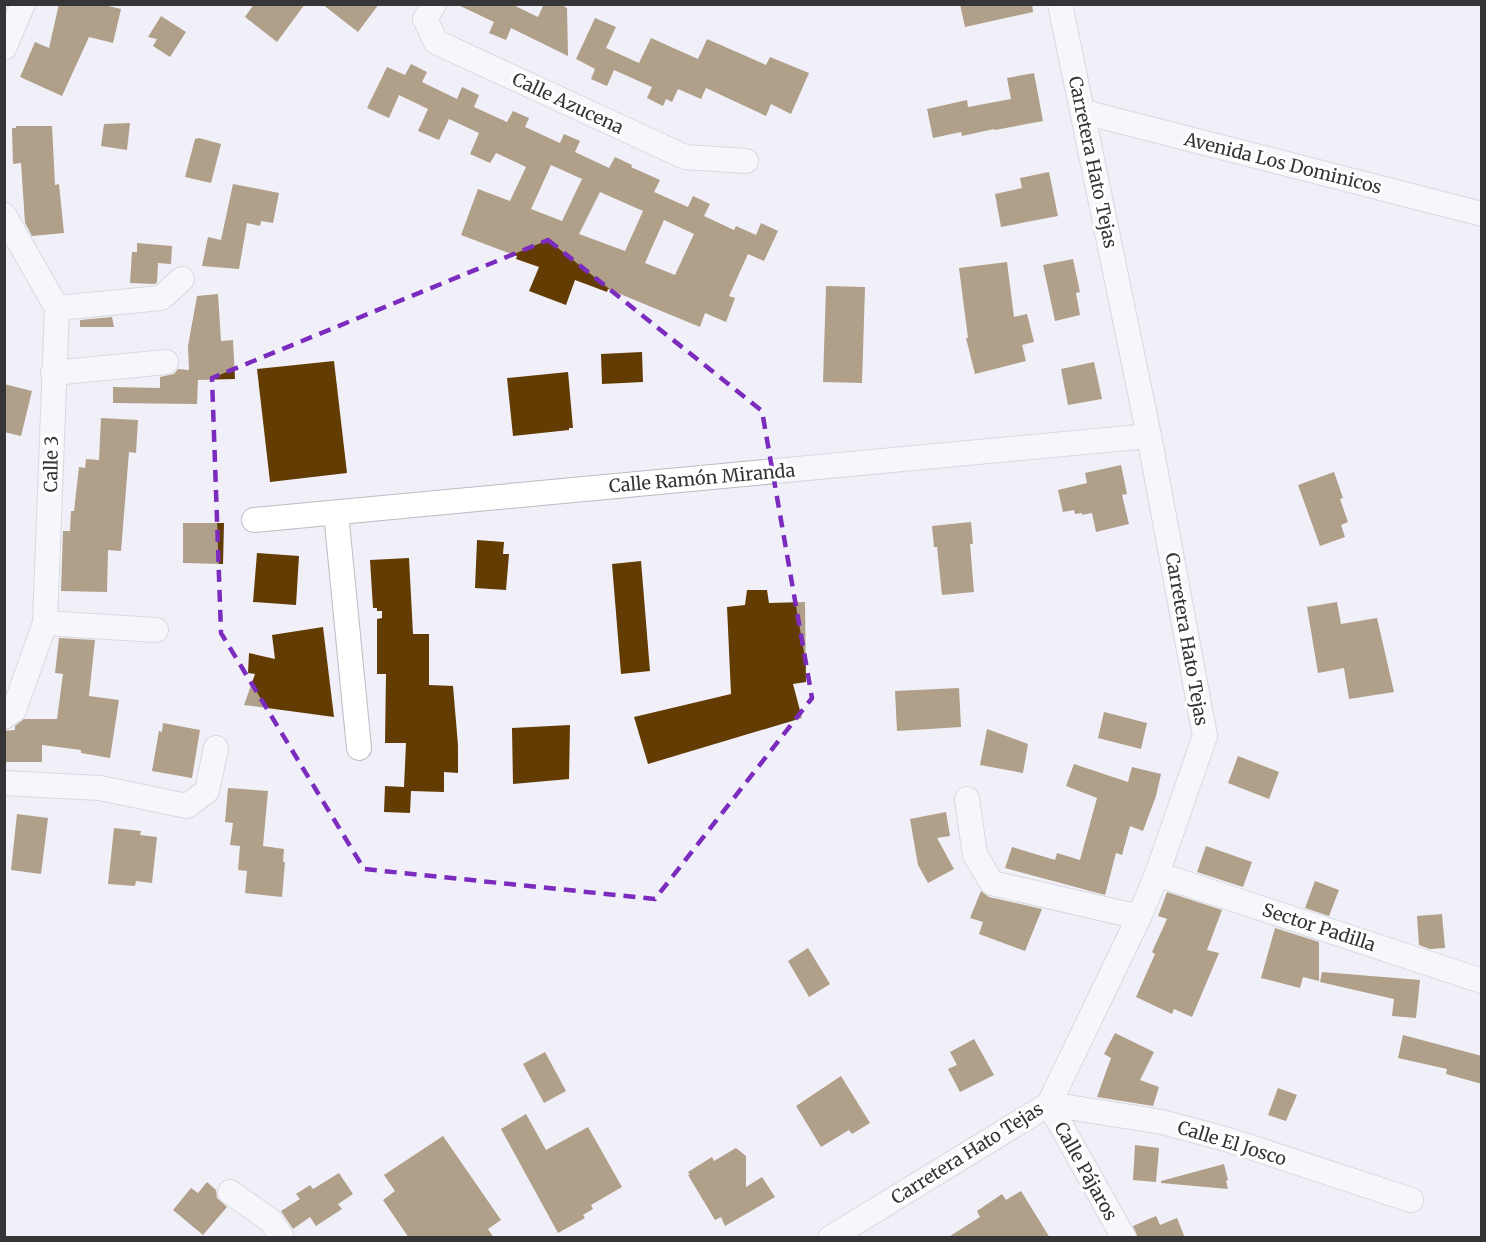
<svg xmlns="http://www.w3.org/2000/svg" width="1486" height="1242" font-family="Merriweather,serif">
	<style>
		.building { fill: #633c03; fill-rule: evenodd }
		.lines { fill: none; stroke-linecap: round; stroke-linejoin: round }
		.minor-casing { stroke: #bbbbc2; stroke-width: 26 }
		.minor { stroke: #fff; stroke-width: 24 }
		.marked { fill: none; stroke: #7b2cbf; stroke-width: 4.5; stroke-dasharray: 12 8; stroke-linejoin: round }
		.labels { text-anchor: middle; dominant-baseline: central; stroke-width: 6; stroke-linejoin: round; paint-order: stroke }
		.street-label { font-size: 18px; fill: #353538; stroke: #fff }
	</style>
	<rect width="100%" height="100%" fill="#f1f0f8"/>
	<g class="building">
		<polygon points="59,4 100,4 121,9 113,43 89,37 62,96 20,77 35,42 49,48"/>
		<polygon points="254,4 305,4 277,42 245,17"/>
		<polygon points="322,4 379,4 358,32"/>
		<polygon points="456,4 511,4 538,17 544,4 560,4 567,8 568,56 511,28 506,40 489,33 494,22"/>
		<polygon points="960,4 1032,4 1033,12 965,27"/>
		<polygon points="161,16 186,32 170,57 153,46 157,39 148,37"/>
		<polygon points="595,18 616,27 606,48 639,63 651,38 698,59 707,39 766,65 770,57 809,73 791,114 771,104 766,116 706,88 701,99 678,89 672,102 666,99 663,106 647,98 652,87 614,70 607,86 591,79 595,69 576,59"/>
		<path d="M411 64 427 72 422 82 457 99 462 87 479 95 474 107 507 122 513 111 529 118 525 127 560 143 564 134 580 141 575 152 609 168 615 157 632 165 631 167 660 180 654 192 688 207 693 196 710 204 704 216 734 230 736 226 756 235 761 223 778 231 764 261 748 254 729 296 735 298 726 322 705 313 700 327 608 289 607 292 575 280 566 305 529 291 539 267 516 259 517 256 461 235 478 189 510 201 526 167 496 153 490 163 470 154 479 133 449 119 439 140 418 131 428 109 399 95 389 118 367 108 387 67 405 75ZM551 165 582 179 562 221 531 209ZM600 192 643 211 625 251 579 234ZM664 220 694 234 675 275 645 263Z"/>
		<polygon points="1034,73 1043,121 995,130 994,129 962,136 961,132 933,138 927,109 967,100 968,107 1011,99 1007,78"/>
		<polygon points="130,123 127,150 101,146 104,124"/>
		<polygon points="16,126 52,126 55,185 59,184 64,233 32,236 25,223 21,163 13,164 12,128 16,128"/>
		<polygon points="199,138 221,144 211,183 185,177 195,139"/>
		<polygon points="1049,172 1058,216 1001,227 995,194 1022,188 1020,178"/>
		<polygon points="233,184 279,193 273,223 261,221 260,226 247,223 239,269 202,266 208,237 221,240"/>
		<polygon points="137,243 172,246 171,264 158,263 157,282 155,284 130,283 132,252 137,252"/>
		<polygon points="1073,259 1080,292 1076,293 1080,315 1055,321 1043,265"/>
		<polygon points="1007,262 1014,317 1027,314 1034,342 1022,345 1026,361 975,374 966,338 968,338 959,268"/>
		<polygon points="826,286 865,287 862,383 823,382"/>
		<polygon points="218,294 221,341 233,340 235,379 198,380 197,404 113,403 113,387 160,388 160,377 174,374 178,369 189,370 188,346 197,296"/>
		<polygon points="112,317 114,327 80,327 80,320"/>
		<polygon points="642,352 643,382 602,384 601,354"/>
		<polygon points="334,361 347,473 270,482 257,369"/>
		<polygon points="1094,362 1102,399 1068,405 1061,369"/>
		<polygon points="568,372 573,428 569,428 569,430 513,436 507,378"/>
		<polygon points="4,384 32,391 21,436 4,432"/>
		<polygon points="101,418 138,420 136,453 129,452 121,551 108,550 107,592 61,591 63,531 70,531 71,511 74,511 79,467 85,468 86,459 99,460"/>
		<polygon points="1121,465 1127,494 1122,495 1129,524 1096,532 1092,513 1082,515 1082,513 1075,514 1074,510 1063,512 1058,490 1087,483 1085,473"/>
		<polygon points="1334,472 1343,498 1340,499 1348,522 1341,525 1345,537 1320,546 1298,485"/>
		<polygon points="971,522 973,544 970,544 974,592 942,595 937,547 934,547 932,526"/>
		<polygon points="183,523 224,523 223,564 183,563"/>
		<polygon points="477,540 504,542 503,554 509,554 506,590 475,588"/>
		<polygon points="257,553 299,556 296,605 253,602"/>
		<polygon points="409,558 413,634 429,634 429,685 453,686 458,745 458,773 444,772 444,792 411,791 410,813 384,812 385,786 404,787 406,743 385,743 386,674 377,674 377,619 382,618 382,611 377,611 377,608 373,608 370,560"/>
		<polygon points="641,561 650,671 621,674 612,564"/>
		<polygon points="747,590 767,590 769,603 805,602 806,682 793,684 802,718 648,764 634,717 731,694 727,607 745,605"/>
		<polygon points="1337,602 1341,624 1377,618 1394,692 1349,699 1344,668 1318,673 1307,607"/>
		<polygon points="323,627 334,717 244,705 255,674 248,673 249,653 275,659 272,635"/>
		<polygon points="59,638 95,640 89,696 119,700 110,758 81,753 81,750 42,745 42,762 4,762 4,731 15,730 15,726 24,719 57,719 63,674 55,673"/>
		<polygon points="959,688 961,727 897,731 895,691"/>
		<polygon points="1104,712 1147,723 1141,749 1098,738"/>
		<polygon points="163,723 200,730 192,778 152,771 159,731 162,732"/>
		<polygon points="570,725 569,779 513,784 512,728"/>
		<polygon points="987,729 1028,744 1023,773 980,765"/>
		<polygon points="1238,756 1279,772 1269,799 1228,783"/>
		<polygon points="1074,764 1128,782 1132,767 1161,774 1156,796 1143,831 1130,826 1122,855 1116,853 1105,895 1005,868 1012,847 1055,860 1057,853 1080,860 1097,798 1066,786"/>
		<polygon points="228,788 268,791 263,846 284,849 283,862 285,862 282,897 245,893 247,871 238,870 240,846 230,845 233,823 225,822"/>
		<polygon points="946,812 950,836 937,838 954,869 928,883 918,865 910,819"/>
		<polygon points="17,814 48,818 41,874 11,870"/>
		<polygon points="114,828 141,831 140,835 157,837 152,883 136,881 135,886 108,884"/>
		<polygon points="1206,846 1252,862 1243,887 1197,872"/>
		<polygon points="1315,881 1339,890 1329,916 1305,908"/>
		<polygon points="981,891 989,897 1042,909 1025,951 979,934 983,922 970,918"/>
		<polygon points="1167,892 1222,910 1207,950 1219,953 1192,1017 1174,1009 1172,1014 1136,997 1155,954 1152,952 1167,919 1158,916"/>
		<polygon points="1442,914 1445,948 1430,949 1419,945 1417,916"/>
		<polygon points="1275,928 1319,942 1319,981 1303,977 1300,988 1261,978"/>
		<polygon points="808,948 830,984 809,997 788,961"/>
		<polygon points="1322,972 1420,980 1416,1018 1392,1016 1394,999 1320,982"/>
		<polygon points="1115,1033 1154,1052 1140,1080 1159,1087 1153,1106 1097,1097 1111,1058 1104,1054"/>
		<polygon points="1403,1035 1482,1056 1482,1084 1446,1074 1447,1069 1398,1058"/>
		<polygon points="974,1039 994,1075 960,1092 948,1069 957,1065 950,1052"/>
		<polygon points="545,1052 566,1091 544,1103 523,1064"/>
		<polygon points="841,1076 870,1123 852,1134 849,1130 821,1147 796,1106"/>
		<polygon points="1278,1088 1297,1095 1286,1121 1268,1115"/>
		<polygon points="526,1114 546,1150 588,1127 622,1187 591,1205 593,1209 583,1215 585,1218 558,1233 501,1129"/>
		<polygon points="443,1136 501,1220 488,1229 494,1238 409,1238 383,1200 395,1191 384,1175"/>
		<polygon points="1135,1145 1159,1148 1156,1182 1133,1180"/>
		<polygon points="736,1148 746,1156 746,1187 762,1177 775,1197 725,1226 721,1217 715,1220 688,1175 690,1175 688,1172 712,1157 714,1161"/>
		<polygon points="1224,1164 1228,1180 1226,1181 1228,1189 1161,1183 1161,1181"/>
		<polygon points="339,1173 353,1194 338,1204 342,1209 316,1226 310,1217 293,1229 281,1211 300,1199 296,1194 310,1185 313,1189"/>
		<polygon points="207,1182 216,1190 217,1198 227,1207 203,1235 173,1210 191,1188 198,1193"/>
		<polygon points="1021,1191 1050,1238 947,1238 980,1217 977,1211 1002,1194 1006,1200"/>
		<polygon points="1156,1216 1160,1225 1177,1218 1185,1238 1138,1238 1133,1226"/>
	</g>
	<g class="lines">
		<defs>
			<g id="minor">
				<polyline points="434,4 425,19 436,42 685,157 746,161"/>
				<polyline points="4,48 23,4"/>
				<polyline points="1084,112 1482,214"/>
				<polyline points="4,215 57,308 45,623 14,710 4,717"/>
				<polyline points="57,308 161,298 182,279"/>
				<polyline points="53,373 166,362"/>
				<polyline points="336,513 359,748"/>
				<polyline points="254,520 1149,436"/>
				<polyline points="45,623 156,630"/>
				<polyline points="4,783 100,788 187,806 207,791 216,748"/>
				<polyline points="967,799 975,855 992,883 1139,917"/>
				<polyline points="1157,874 1482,981"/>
				<polyline points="1049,1104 1162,1122 1229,1140 1411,1200"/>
				<polyline points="1049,1104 1124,1238"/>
				<polyline points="230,1192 271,1221 282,1238"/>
				<polyline points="830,1238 1049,1104 1139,917 1157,874 1205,736 1149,436 1060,4"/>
			</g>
		</defs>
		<use href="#minor" class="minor-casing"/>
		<use href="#minor" class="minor"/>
	</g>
	<path d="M0 0H1486V1242H0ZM548 240 762 411 812 698 655 899 364 869 221 633 212 378Z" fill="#f1f0f8" fill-opacity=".55" fill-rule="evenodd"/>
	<path class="marked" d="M548 240 762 411 812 698 655 899 364 869 221 633 212 378Z"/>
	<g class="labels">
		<g class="street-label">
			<text transform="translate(568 103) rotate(25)">Calle Azucena</text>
			<text transform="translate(1093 162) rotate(78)">Carretera Hato Tejas</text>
			<text transform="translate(1283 163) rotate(14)">Avenida Los Dominicos</text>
			<text transform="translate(51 464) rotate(-89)">Calle 3</text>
			<text transform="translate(702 478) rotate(-5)">Calle Ramón Miranda</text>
			<text transform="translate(1187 639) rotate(80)">Carretera Hato Tejas</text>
			<text transform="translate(1319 927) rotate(18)">Sector Padilla</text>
			<text transform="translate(1232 1143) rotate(17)">Calle El Josco</text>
			<text transform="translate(967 1153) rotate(-32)">Carretera Hato Tejas</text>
			<text transform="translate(1086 1171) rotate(61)">Calle Pájaros</text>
		</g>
	</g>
	<rect width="1486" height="1242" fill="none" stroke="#353538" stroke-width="12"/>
</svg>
